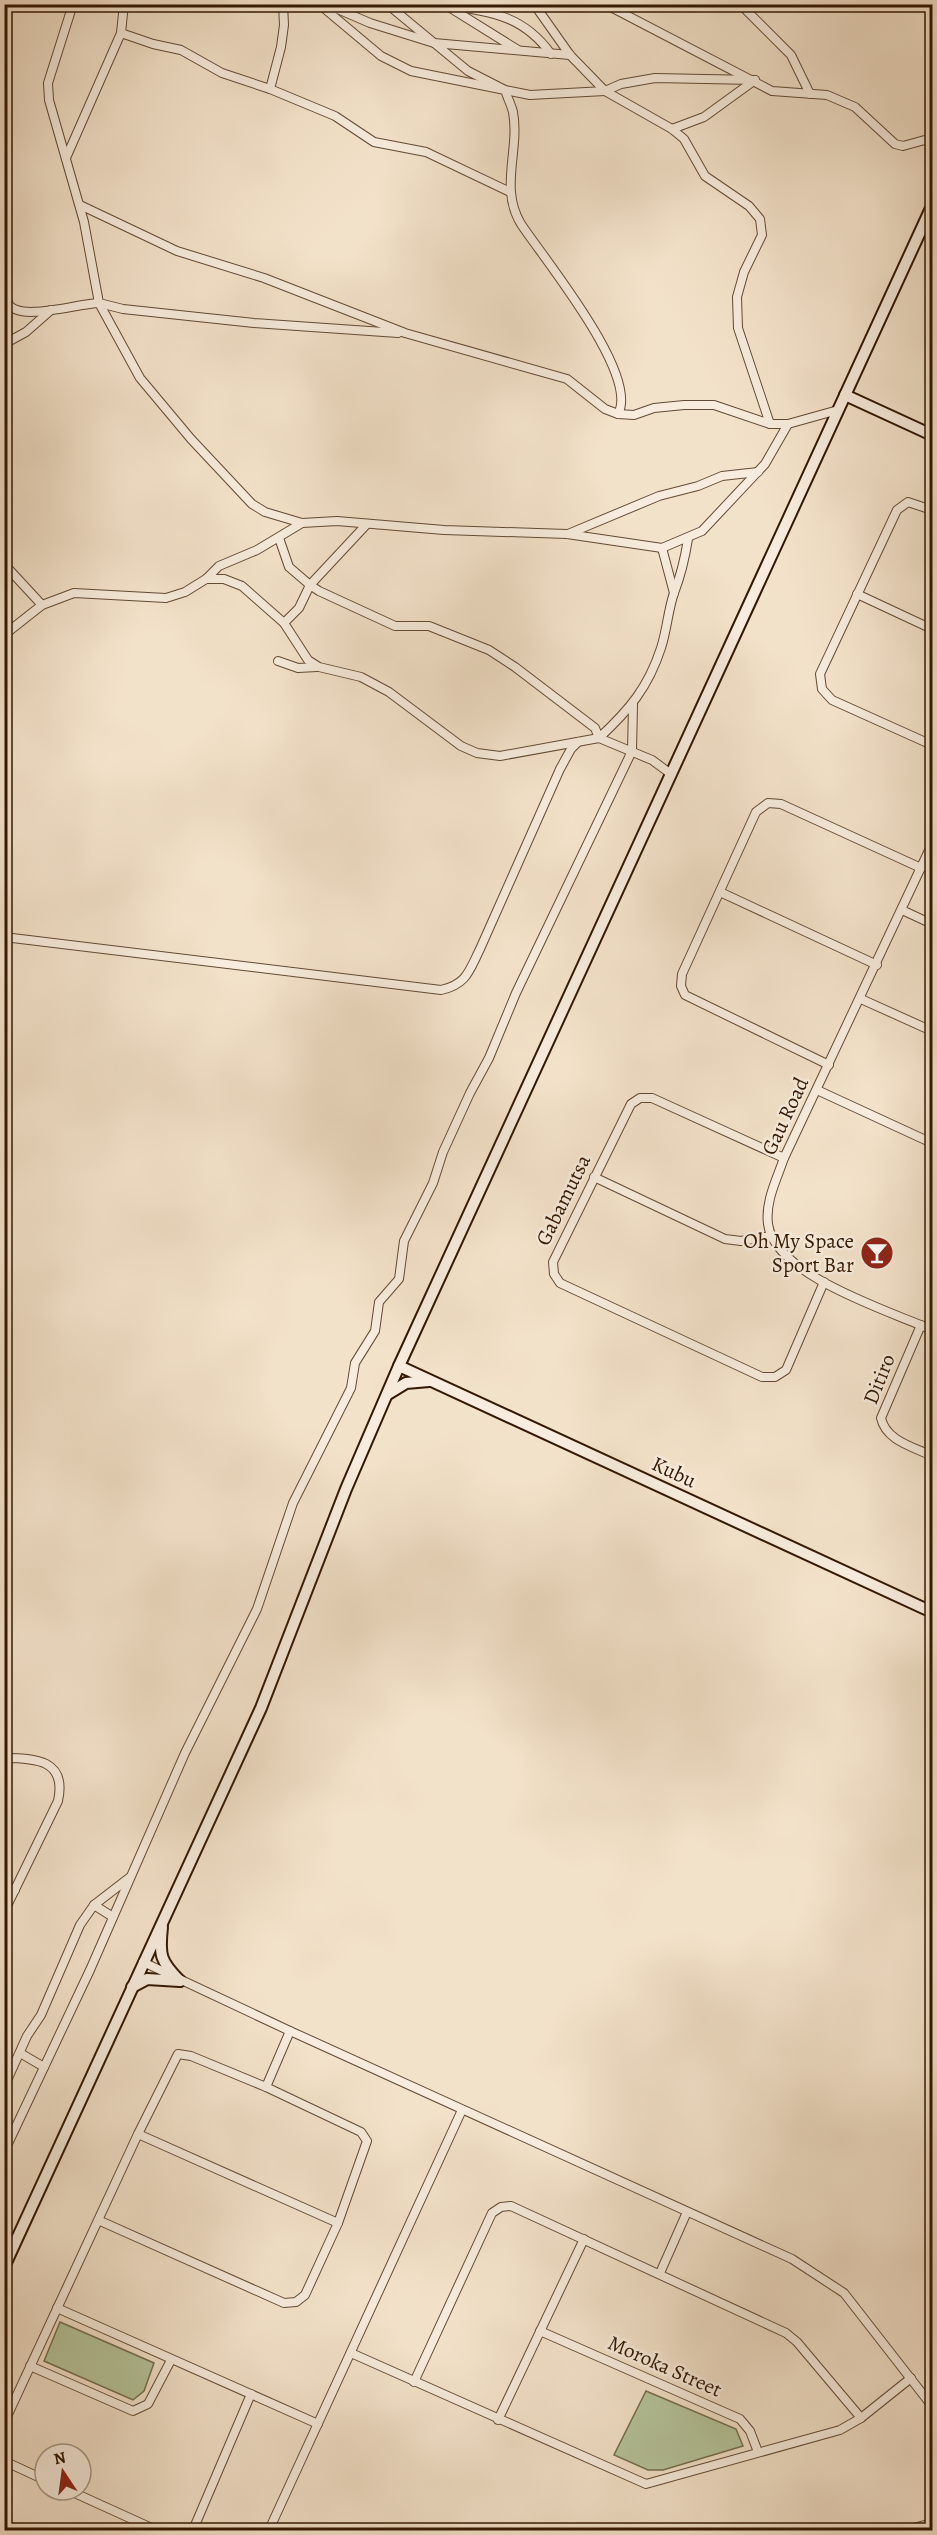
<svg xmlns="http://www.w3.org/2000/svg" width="937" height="2535" font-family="Alegreya,serif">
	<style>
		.green { fill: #b5c49b; stroke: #746e4e; stroke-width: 1.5 }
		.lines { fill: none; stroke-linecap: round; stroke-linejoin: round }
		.street-casing { stroke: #634a34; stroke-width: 10 }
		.secondary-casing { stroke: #331802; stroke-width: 14 }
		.street { stroke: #f7ecdd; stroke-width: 8 }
		.secondary { stroke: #f7ecdd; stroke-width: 10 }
		.labels { text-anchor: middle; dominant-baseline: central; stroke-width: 5; stroke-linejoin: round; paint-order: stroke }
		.street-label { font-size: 21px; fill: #331802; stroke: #f7ecdd }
		.poi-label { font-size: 21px; fill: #331802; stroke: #f7ecdd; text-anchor: end }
	</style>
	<rect width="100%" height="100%" fill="#f3e2ca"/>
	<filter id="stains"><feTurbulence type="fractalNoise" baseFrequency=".00333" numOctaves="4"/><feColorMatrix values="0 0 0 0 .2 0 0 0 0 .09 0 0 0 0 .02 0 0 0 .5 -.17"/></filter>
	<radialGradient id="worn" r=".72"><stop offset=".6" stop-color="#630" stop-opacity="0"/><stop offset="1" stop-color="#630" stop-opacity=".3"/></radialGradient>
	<g class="green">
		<polygon points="60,2322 154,2363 144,2391 133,2400 44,2361"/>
		<polygon points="646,2391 736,2429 743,2446 663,2470 648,2470 614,2455"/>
	</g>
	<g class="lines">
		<defs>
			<g id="street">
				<polyline points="73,4 48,83 49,100 84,222 99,303 123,309 254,323 398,333"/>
				<polyline points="124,4 121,33 153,44 181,50 222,73 270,89"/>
				<polyline points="283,4 284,25 281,47 270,89 335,116 374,142 426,152 510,192"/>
				<path d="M319 4 381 56 411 71 505 90C507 97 511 104 513 112 520 150 499 188 521 224 544 259 640 375 618 414"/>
				<polyline points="326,4 370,23 434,43 570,55"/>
				<polyline points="387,4 468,71 505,90 530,95 605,91 621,84 655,78 755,80"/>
				<polyline points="534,4 570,55 605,91 672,129 684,139 705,176 749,206 760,219 762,235 744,272 737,297 738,328 770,424"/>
				<polyline points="605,4 772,91 827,95 855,107 895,144 903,146 932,138"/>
				<polyline points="740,4 791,55 810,94"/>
				<path d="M446 5C491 12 523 15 551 54"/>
				<polyline points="449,7 518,50"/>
				<polyline points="672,129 704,117 755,80"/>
				<polyline points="66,158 121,33"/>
				<polyline points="80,205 177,251 264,278 405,333 567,379 605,409 618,414 634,415 654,408 684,405 714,405 770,424 788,424"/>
				<path d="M4 289C5 293 6 299 8 303 18 323 79 303 99 303L140 378 191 439 252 504 265 512 302 523 337 521 444 530 567 534 662 548 702 531 765 464 788 424 838 410"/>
				<polyline points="4,344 26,332 51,310"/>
				<polyline points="932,510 908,502 897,510 820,674 822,689 832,700 932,745"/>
				<polyline points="568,534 659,496 698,486 722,476 758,472"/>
				<polyline points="279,538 289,567 310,585 366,525"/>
				<polyline points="662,548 674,593"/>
				<polyline points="4,564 42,605"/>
				<polyline points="206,579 219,566 257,550 302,523"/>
				<polyline points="857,594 932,629"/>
				<path d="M284 623 299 608 310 585 319 591 395 626H429L489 650 515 667 595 728 599 738C629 710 648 688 661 648 667 630 668 610 674 593 681 575 685 558 688 539"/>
				<polyline points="4,635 42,605 74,593 166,598 185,592 206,579 224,579 242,586 284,623 308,660 319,667 361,677 389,692 461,746 477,753 500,756 599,738 652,760 671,774"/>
				<polyline points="278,661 298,668 317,667"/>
				<path d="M932 844 784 1158C777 1179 765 1201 768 1224 775 1276 890 1311 932 1330"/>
				<polyline points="720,892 877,965"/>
				<polyline points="902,910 932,924"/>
				<path d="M4 937 441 990C467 984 469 971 480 949L560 769 571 749 578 742"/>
				<polyline points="861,999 932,1031"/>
				<polyline points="829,1065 685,995 681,986 682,974 756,812 768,803 781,804 921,868"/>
				<polyline points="817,1090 932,1143"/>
				<polyline points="784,1158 652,1098 640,1098 631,1104 553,1262 554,1274 560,1283 762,1377 775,1377 786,1370 824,1282"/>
				<polyline points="594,1177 725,1239 741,1241 771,1236"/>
				<path d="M921 1325 881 1418C886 1441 914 1447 932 1456"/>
				<path d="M4 1758C36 1758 67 1760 58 1801L4 1912"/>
				<polyline points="4,1888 15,1890"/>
				<polyline points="94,1905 113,1917"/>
				<polyline points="143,1962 290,2031 792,2259 844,2293 932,2406"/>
				<polyline points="20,2053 44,2067"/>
				<polyline points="4,2087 27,2036 41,2015 80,1925 94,1905 129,1878"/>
				<polyline points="266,2087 290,2031"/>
				<polyline points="138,2134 338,2223"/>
				<polyline points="4,2152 90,1970 185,1753 257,1609 293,1503 351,1388 355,1363 375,1331 379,1302 399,1279 404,1241 433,1183 443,1152 470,1093 489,1058 516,993 632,751 633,705"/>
				<polyline points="660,2273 687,2212"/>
				<polyline points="57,2308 318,2424"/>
				<polyline points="540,2331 740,2419 750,2431 758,2452"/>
				<polyline points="351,2353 646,2484 840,2430 861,2418 911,2378"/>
				<polyline points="30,2366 133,2411 148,2404 171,2360"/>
				<polyline points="414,2382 492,2213 501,2207 511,2206 786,2333 797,2342 861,2418"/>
				<polyline points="498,2420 584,2239"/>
				<polyline points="4,2423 138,2134 178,2054 191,2056 266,2087 361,2132 367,2141 338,2223 305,2295 296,2302 284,2303 98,2220"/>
				<polyline points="4,2461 45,2480"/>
				<polyline points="68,2490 156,2530"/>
				<polyline points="193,2530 251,2394"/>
				<polyline points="269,2530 462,2110"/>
				<polyline points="906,2530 932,2523"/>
			</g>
			<g id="secondary">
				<polyline points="845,395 932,435"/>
				<polyline points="399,1366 932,1612"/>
				<polyline points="388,1394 406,1383 429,1381"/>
				<path d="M162 1927C159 1955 160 1961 180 1981"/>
				<polyline points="132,1987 147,1979 180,1981"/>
				<polyline points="4,2267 261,1708 346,1489 399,1366 932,206"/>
			</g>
		</defs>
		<use href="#street" class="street-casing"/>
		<use href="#secondary" class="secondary-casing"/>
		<use href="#street" class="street"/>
		<use href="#secondary" class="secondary"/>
	</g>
	<defs>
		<symbol id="bar-disc" viewBox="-11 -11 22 22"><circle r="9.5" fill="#8f2418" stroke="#f7ecdd"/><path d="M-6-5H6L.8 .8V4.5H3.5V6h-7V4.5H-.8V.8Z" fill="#fff"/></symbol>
	</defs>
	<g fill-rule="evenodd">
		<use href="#bar-disc" x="858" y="1234" width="38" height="38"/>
	</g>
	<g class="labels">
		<g class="street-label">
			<text transform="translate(785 1116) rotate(-65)">Gau Road</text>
			<text transform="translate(563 1200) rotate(-64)">Gabamutsa</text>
			<text transform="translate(879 1379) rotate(-68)">Ditiro</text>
			<text transform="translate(674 1472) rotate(25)">Kubu</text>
			<text transform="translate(665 2366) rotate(24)">Moroka Street</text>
		</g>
		<g class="poi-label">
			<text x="854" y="1241">Oh My Space<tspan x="854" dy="24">Sport Bar</tspan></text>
		</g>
	</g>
	<rect width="937" height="2535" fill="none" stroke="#f3e2ca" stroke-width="24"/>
	<rect x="6" y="6" width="925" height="2523" fill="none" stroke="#331802" stroke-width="3"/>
	<rect x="12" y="12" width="913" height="2511" fill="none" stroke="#331802" stroke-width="1.5"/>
	<g transform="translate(63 2472) rotate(347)"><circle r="28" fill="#f7ecdd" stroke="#a99785" stroke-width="1.5"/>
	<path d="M0-4.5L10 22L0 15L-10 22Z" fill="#8f2418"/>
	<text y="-9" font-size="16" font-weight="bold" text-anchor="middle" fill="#331802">N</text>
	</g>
	<rect width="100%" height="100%" filter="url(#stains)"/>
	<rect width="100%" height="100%" fill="url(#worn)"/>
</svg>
